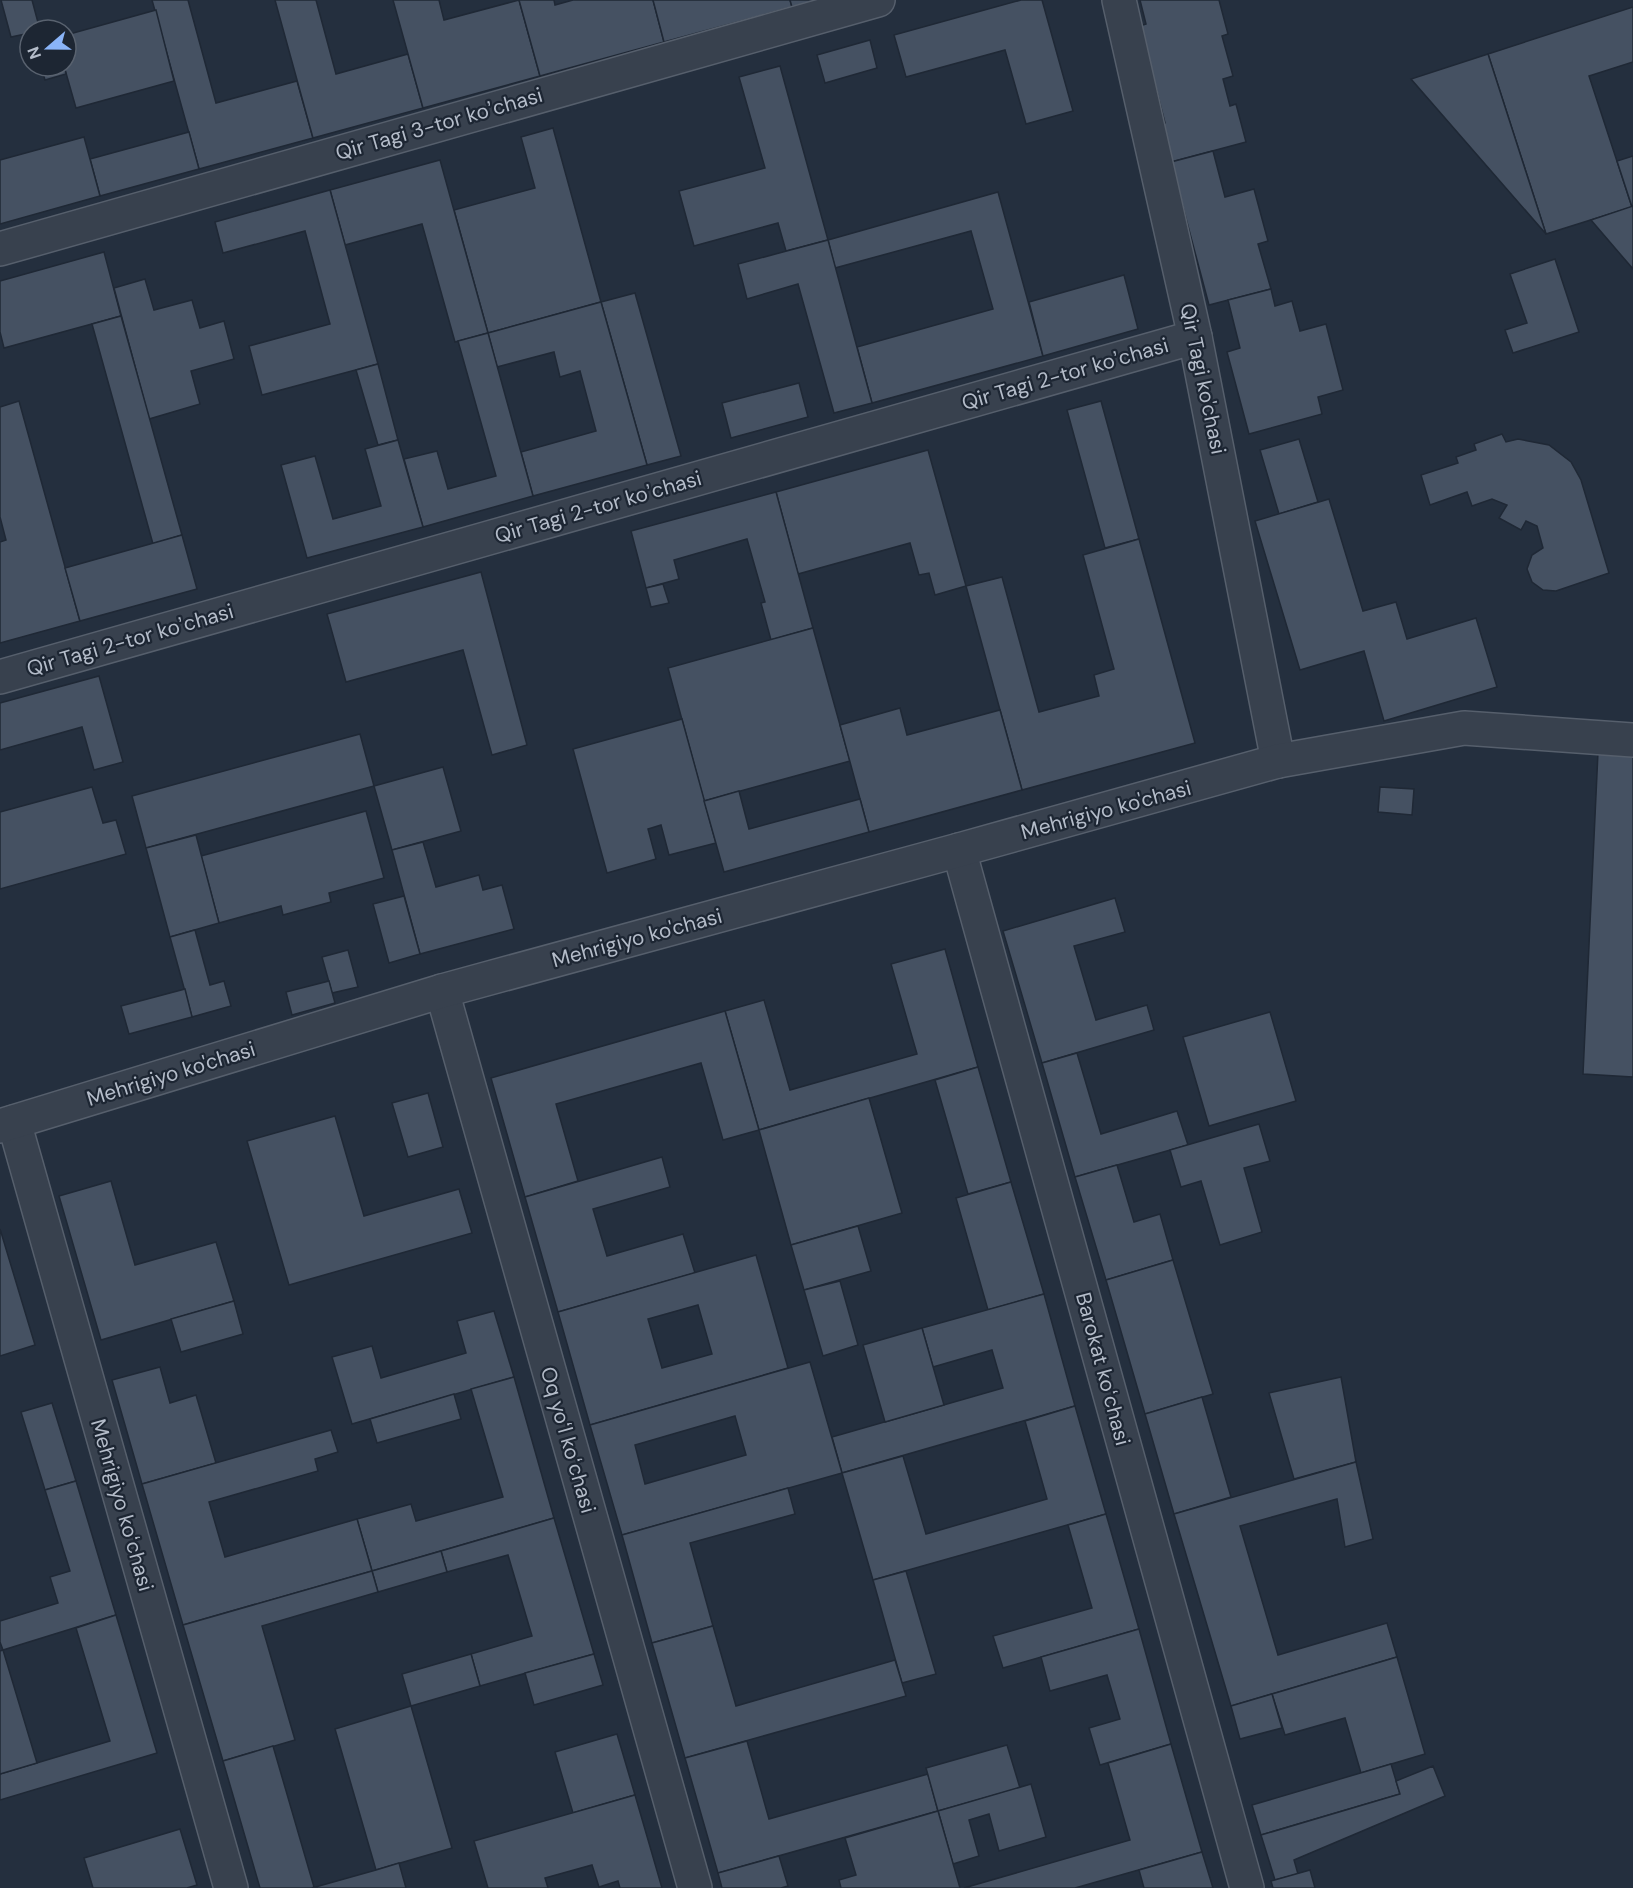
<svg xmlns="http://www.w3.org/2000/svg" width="1633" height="1888" font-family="'DM Sans',sans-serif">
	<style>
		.building { fill: #455162; stroke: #1f2835; stroke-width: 1.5; fill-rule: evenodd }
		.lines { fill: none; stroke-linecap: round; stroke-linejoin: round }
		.minor-casing { stroke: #565f6c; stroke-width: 36 }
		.minor { stroke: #38414e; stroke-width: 33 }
		.labels { text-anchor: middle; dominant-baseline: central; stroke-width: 4.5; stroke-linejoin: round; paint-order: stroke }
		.street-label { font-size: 21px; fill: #b4bcc9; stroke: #1d2633 }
	</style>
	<rect width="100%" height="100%" fill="#242f3e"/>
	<g class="building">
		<polygon points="1,0 32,0 40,30 30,30 30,33 11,37"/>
		<polygon points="152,0 188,0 216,103 297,81 313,138 199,169"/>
		<polygon points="275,0 316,0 336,74 408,54 423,108 313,138"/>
		<polygon points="393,0 439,0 444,20 519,0 540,76 423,108"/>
		<polygon points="519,0 554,0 555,5 573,0 653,0 664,42 540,76"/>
		<polygon points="653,0 790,0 792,7 664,42"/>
		<polygon points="790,0 818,0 792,7"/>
		<polygon points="1021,0 1042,0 1073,111 1026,124 1005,50 906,77 894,35"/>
		<polygon points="1140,0 1219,0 1228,34 1222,36 1233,76 1223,79 1230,106 1236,104 1246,142 1171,162 1161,124 1165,123 1140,26 1146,24"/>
		<polygon points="1633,7 1633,62 1589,76 1632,207 1546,234 1488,54"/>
		<polygon points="156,10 174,81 76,108 64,66 66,66 66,35"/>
		<polygon points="870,40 877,68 825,83 817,55"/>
		<polygon points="1488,54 1546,234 1411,79"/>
		<polygon points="41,66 64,66 66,74 45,80"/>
		<polygon points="780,66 828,240 786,251 778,223 694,246 679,191 765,168 739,77"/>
		<polygon points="553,128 601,302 488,333 454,210 535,188 521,137"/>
		<polygon points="189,132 199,169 100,196 90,159"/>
		<polygon points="84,137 100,196 0,224 0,160"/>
		<polygon points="1213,151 1225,197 1254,189 1268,241 1258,244 1271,289 1209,305 1171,162"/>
		<polygon points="1633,156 1633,206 1632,207 1617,161"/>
		<polygon points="440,160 488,333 455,342 422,224 345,245 330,190"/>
		<polygon points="330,190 378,364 262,395 249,346 330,324 305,231 223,253 215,222"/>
		<polygon points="998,192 1043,356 872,403 857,347 993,309 971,231 835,268 828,240"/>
		<polygon points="1633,206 1633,269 1591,220"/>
		<polygon points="828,240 872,403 834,413 798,284 747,299 738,264"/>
		<polygon points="104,252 121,316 4,348 0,332 0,281"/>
		<polygon points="1555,259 1579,332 1513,353 1505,330 1527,323 1510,274"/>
		<polygon points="1124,275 1138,329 1043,356 1029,302"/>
		<polygon points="145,279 154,310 192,300 200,328 224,321 234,359 191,371 200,404 149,419 114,288"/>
		<polygon points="1271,289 1275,306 1292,301 1300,331 1326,324 1343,390 1318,397 1322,414 1249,434 1227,352 1240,348 1228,300"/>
		<polygon points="635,293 681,456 647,465 601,302"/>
		<polygon points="601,302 647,465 533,496 521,452 596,431 580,371 560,377 554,352 497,367 488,333"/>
		<polygon points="121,316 182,535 153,544 92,324"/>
		<polygon points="488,333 533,496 423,527 404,459 437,451 448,489 496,476 458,341"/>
		<polygon points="378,364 398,440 378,445 356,370"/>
		<polygon points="799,383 808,417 731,438 722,403"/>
		<polygon points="19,401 80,621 0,643 0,542 6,540 0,517 0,407"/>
		<polygon points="1101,401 1139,539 1105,548 1067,410"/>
		<polygon points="1502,434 1506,442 1518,439 1549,445 1571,462 1581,480 1609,573 1556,591 1543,590 1532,582 1527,569 1532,555 1543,548 1537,526 1526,521 1521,530 1499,518 1507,505 1492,499 1472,506 1467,492 1430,505 1421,475 1458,463 1456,457 1476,450 1474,444"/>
		<polygon points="1299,439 1318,502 1279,514 1260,450"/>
		<polygon points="398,440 423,527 307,558 281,465 315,456 333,519 381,506 365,449"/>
		<polygon points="928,450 966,586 935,595 929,573 919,575 910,543 798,574 776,492"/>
		<polygon points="776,492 813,628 771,640 761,603 765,602 747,539 674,560 679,579 646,588 631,531"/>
		<polygon points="1329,499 1363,611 1396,602 1407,639 1476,618 1497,687 1384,721 1364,651 1300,670 1255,521"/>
		<polygon points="182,535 197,589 80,621 65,568"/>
		<polygon points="1139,539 1195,743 1022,790 966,586 1002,577 1039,712 1099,696 1094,675 1114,669 1083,555"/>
		<polygon points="481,572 527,745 492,755 463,650 346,682 327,614"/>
		<polygon points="663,584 669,603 651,607 646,588"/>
		<polygon points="813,628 850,761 704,801 668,668"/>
		<polygon points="99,676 123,762 94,770 82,727 0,750 0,703"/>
		<polygon points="900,708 907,735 1000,710 1022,790 869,832 840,725"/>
		<polygon points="682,719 716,843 669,855 661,825 648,829 656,859 607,873 573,749"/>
		<polygon points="360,734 374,786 146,848 132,796"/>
		<polygon points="1598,752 1633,754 1633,1077 1583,1074"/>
		<polygon points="443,767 461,831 392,850 374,786"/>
		<polygon points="92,787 103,823 116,820 126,854 0,889 0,812"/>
		<polygon points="1380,787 1414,789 1412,815 1378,812"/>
		<polygon points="739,791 749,829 860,799 869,832 724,872 704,801"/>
		<polygon points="366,811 384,878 329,893 331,902 283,915 281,906 219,923 201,856"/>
		<polygon points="196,835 219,923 170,937 146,848"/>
		<polygon points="423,842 436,887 479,875 483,890 502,885 514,929 420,954 392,850"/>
		<polygon points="404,896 420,954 389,963 373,904"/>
		<polygon points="1115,898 1125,932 1074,946 1096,1020 1147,1005 1154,1030 1042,1063 1003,931"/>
		<polygon points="195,930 210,985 224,981 231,1006 192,1017 170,937"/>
		<polygon points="945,949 978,1067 759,1130 725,1011 764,1000 790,1090 917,1054 891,964"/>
		<polygon points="348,950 358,987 332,993 322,957"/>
		<polygon points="329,981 335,1003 292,1015 286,992"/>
		<polygon points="185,989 192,1017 129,1034 121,1006"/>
		<polygon points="725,1011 759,1130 723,1140 701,1063 556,1104 578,1181 525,1197 491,1078"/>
		<polygon points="1270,1012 1296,1101 1209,1126 1183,1037"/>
		<polygon points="1077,1053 1101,1134 1177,1111 1188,1145 1075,1177 1042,1063"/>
		<polygon points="978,1067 1011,1182 968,1194 935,1080"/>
		<polygon points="428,1093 443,1147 408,1157 392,1103"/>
		<polygon points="869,1098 902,1213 791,1245 759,1130"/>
		<polygon points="335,1116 364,1216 459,1189 472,1233 289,1285 247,1141"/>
		<polygon points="1259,1124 1270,1161 1244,1168 1262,1232 1220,1245 1201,1181 1181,1187 1170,1150"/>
		<polygon points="662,1157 670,1187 593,1209 607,1256 683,1234 695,1273 558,1312 525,1197"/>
		<polygon points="1117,1165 1134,1222 1160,1214 1173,1260 1106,1280 1075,1177"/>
		<polygon points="111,1181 135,1265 216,1242 234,1301 101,1340 59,1196"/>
		<polygon points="1011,1182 1044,1294 988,1310 956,1198"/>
		<polygon points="858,1226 871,1271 804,1290 791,1245"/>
		<polygon points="0,1229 35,1345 0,1356"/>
		<path d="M756 1255 788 1368 590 1425 558 1312ZM698 1305 712 1354 662 1368 648 1319Z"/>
		<polygon points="1173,1260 1213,1394 1145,1414 1106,1280"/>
		<polygon points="840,1281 858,1345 823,1356 804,1290"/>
		<polygon points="1044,1294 1075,1406 842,1473 832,1437 1003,1388 992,1350 933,1367 922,1328"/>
		<polygon points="234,1301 243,1334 181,1352 171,1319"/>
		<polygon points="494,1311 514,1377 352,1424 332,1357 372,1346 381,1378 466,1353 457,1321"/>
		<polygon points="922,1328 944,1405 885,1422 863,1345"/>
		<path d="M810 1362 842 1473 622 1535 590 1425ZM735 1416 746 1455 645 1484 635 1445Z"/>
		<polygon points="160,1367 170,1403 196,1395 216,1463 142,1484 112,1380"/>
		<polygon points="514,1377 554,1518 372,1571 357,1519 411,1504 416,1521 503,1497 471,1389"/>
		<polygon points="1341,1377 1356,1462 1294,1479 1269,1393"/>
		<polygon points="454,1394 461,1419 377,1443 370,1419"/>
		<polygon points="1202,1397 1231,1497 1174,1514 1145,1414"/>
		<polygon points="52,1403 76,1481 45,1490 21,1412"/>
		<polygon points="1075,1406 1106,1514 873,1580 842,1473 903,1456 926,1534 1047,1499 1025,1421"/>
		<polygon points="331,1430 338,1452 315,1459 318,1471 209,1502 225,1557 357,1519 372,1571 183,1625 142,1484"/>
		<polygon points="1356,1462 1373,1539 1345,1547 1337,1499 1240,1526 1278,1655 1387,1623 1397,1657 1231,1706 1174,1514"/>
		<polygon points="76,1481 116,1615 3,1650 0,1642 0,1621 58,1603 50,1577 70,1571 45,1490"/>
		<polygon points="788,1488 795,1514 690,1543 713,1626 652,1643 622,1535"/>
		<polygon points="1106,1514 1139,1629 1003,1668 993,1636 1092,1608 1068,1525"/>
		<polygon points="554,1518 594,1654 480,1686 471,1654 532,1636 508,1555 447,1572 441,1551"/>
		<polygon points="441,1551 447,1572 378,1592 372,1571"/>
		<polygon points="372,1571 378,1592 262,1626 295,1740 223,1761 183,1625"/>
		<polygon points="906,1571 936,1674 902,1683 873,1580"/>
		<polygon points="116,1615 157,1753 0,1800 0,1774 110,1741 76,1628"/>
		<polygon points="713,1626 736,1706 895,1660 906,1696 685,1758 652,1643"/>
		<polygon points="1139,1629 1171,1744 1100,1765 1089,1728 1120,1719 1107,1675 1050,1691 1041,1657"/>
		<polygon points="3,1650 37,1763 0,1774 0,1651"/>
		<polygon points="471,1654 480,1686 411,1706 402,1674"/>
		<polygon points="594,1654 603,1685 534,1705 525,1673"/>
		<polygon points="1397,1657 1425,1754 1361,1773 1345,1718 1285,1735 1272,1694"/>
		<polygon points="1272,1694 1282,1728 1240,1739 1231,1706"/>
		<polygon points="411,1706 452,1848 376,1870 335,1729"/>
		<polygon points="617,1734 635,1795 573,1813 555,1752"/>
		<polygon points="747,1741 769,1819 928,1774 938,1811 718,1873 685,1758"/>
		<polygon points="1171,1744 1202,1852 1075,1888 964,1888 1130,1840 1108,1763"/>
		<polygon points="1007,1745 1020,1788 938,1811 926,1768"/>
		<polygon points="273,1746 314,1887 312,1888 260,1888 223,1761"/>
		<polygon points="1391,1764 1400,1794 1261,1835 1252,1805"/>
		<polygon points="1433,1766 1445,1796 1294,1860 1298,1874 1275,1880 1261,1835 1400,1794 1396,1781"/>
		<polygon points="1031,1784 1046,1837 999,1851 989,1814 969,1820 979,1856 953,1864 938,1811"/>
		<polygon points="635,1795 662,1888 620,1888 618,1881 599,1887 592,1865 545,1878 548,1888 488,1888 474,1841"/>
		<polygon points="938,1811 960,1888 841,1888 839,1880 856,1875 845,1838"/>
		<polygon points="180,1829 197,1885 187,1888 93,1888 84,1858"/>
		<polygon points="1202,1852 1213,1888 1144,1888 1139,1870"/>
		<polygon points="779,1856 788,1886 781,1888 722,1888 718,1873"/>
		<polygon points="399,1863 406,1888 312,1888 376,1870"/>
		<polygon points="1310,1870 1315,1888 1273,1888 1271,1881"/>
	</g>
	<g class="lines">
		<defs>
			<g id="minor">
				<polyline points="1119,0 1195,337 1278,761"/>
				<polyline points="0,249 878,0"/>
				<polyline points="0,677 1195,337"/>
				<polyline points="959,850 1247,1888"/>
				<polyline points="442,991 695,1888"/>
				<polyline points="14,1122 231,1888"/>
				<polyline points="0,1126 442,991 959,850 1278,761 1464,728 1633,740"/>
			</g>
		</defs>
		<use href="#minor" class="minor-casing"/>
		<use href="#minor" class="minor"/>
	</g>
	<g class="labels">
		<g class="street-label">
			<text transform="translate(439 124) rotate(-16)">Qir Tagi 3-tor koʼchasi</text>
			<text transform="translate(1065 374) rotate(-16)">Qir Tagi 2-tor koʼchasi</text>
			<text transform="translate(1203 379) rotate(78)">Qir Tagi ko'chasi</text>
			<text transform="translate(598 507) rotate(-16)">Qir Tagi 2-tor koʼchasi</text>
			<text transform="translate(130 640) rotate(-16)">Qir Tagi 2-tor koʼchasi</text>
			<text transform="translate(1106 810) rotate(-15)">Mehrigiyo ko'chasi</text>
			<text transform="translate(637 938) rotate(-15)">Mehrigiyo ko'chasi</text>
			<text transform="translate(171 1074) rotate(-17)">Mehrigiyo ko'chasi</text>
			<text transform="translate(1103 1369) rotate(75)">Barokat koʻchasi</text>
			<text transform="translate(568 1440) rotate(74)">Oq yoʻl koʻchasi</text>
			<text transform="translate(122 1505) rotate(74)">Mehrigiyo koʻchasi</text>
		</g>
	</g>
	<g transform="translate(48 48) rotate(250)"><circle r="28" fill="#1d2633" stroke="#59626f" stroke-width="1.5"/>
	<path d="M0-4.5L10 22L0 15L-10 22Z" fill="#8ab4f8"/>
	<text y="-9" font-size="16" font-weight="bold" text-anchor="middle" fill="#b4bcc9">N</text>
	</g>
</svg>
